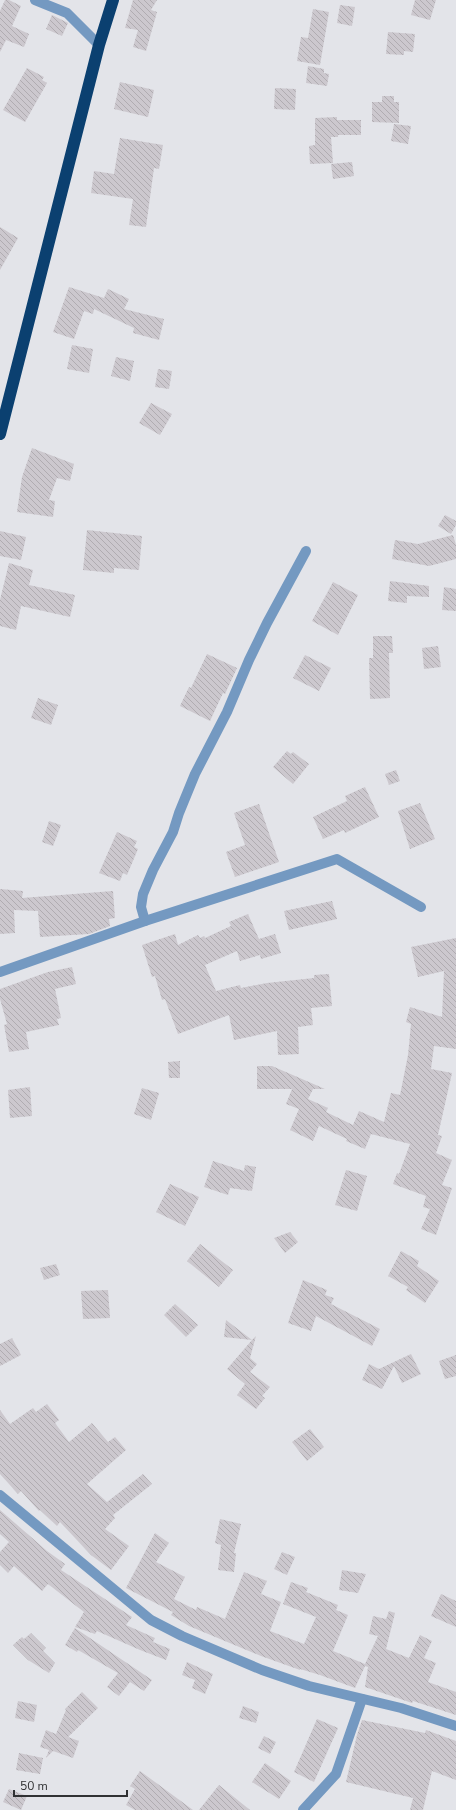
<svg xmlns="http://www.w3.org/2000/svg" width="456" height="1810" font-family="'Nunito Sans',sans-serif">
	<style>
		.building { fill: url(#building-back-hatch) }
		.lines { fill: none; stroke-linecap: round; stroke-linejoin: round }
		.minor { stroke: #7499c1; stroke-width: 10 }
		.highway { stroke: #0b4070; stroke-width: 12 }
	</style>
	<defs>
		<pattern id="building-back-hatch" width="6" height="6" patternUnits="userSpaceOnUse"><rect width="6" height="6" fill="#ccc8ce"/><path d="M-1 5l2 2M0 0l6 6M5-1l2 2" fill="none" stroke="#b0acb1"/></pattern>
	</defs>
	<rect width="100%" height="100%" fill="#e3e4e9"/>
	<g class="building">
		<polygon points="5,0 9,0 21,6 12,26 29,34 24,47 6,40 0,52 0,11"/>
		<polygon points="133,0 157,0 151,10 157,12 146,51 133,47 138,30 125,28"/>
		<polygon points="415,0 436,0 430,20 411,15"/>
		<polygon points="340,5 355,7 352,26 337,23"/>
		<polygon points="313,9 329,12 320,65 297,61 301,37 308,38"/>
		<polygon points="52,15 68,23 62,36 46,29"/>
		<polygon points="388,32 415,34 413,52 404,51 404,55 386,54"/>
		<polygon points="308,66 324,69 324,73 329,74 327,86 306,83"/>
		<polygon points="27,68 44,77 42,80 47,83 25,122 3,110"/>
		<polygon points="120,82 154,90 148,117 114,109"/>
		<polygon points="275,88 296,89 295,110 274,109"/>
		<polygon points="382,96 394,96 394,102 399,102 399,123 372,122 372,102 382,102"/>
		<polygon points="337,117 337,120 361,120 361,135 338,135 338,137 331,137 333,163 310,164 309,146 315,145 315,118"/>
		<polygon points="394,124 411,126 408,144 391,141"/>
		<polygon points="120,138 163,145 159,169 154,168 146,227 129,225 133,199 91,193 94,171 114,174"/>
		<polygon points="352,162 354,176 333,179 331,164"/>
		<polygon points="0,227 18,238 0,270"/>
		<polygon points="69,287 104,298 108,289 129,299 124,309 164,319 159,340 133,333 134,328 94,309 93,314 84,311 74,339 53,332"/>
		<polygon points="72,345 93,349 89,373 67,369"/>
		<polygon points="116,357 134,361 130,381 111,376"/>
		<polygon points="158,369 172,371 169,389 155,387"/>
		<polygon points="151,403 172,414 160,435 139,423"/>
		<polygon points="32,448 74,464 70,481 57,478 49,500 55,501 53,517 17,512 22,477"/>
		<polygon points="445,515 456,521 456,525 451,534 438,526"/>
		<polygon points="87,530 142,536 139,570 114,568 114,573 83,570"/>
		<polygon points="0,531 26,537 21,560 0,556"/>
		<polygon points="453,535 456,545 456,559 429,566 392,559 395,540 418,544"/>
		<polygon points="9,563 33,570 29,585 75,595 70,617 21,606 16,630 0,626 0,600"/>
		<polygon points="390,581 429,586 429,597 407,596 407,603 388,601"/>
		<polygon points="333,582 358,595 338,635 312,621"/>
		<polygon points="444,587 456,589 456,611 442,610"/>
		<polygon points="373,636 392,636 393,653 389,653 390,698 370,699 369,658 373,658"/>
		<polygon points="438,646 441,667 424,669 422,648"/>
		<polygon points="207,654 237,668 225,694 223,693 210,721 180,706 189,687 191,688"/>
		<polygon points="305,655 331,668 319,691 293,678"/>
		<polygon points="38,698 58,705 51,725 31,718"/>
		<polygon points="287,751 291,754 293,752 309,764 293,784 273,767"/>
		<polygon points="396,770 400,781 389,785 385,774"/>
		<polygon points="365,787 379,817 345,833 344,830 323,839 313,817 347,801 345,796"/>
		<polygon points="420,803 435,839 410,849 398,811"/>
		<polygon points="259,804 279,862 235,877 226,852 245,845 234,813"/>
		<polygon points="49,821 61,825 53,846 42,842"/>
		<polygon points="117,832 137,841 134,847 138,849 127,875 123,873 120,881 99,873"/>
		<polygon points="0,889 23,891 22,898 113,891 115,918 109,919 110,926 89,934 40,937 38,911 14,910 15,933 0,934"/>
		<polygon points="332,901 337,919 289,930 284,911"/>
		<polygon points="248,914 259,939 275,934 281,953 261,959 260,955 240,961 237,951 205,965 216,991 240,985 241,988 267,983 314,978 314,975 329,974 332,1006 311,1008 313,1025 298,1027 299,1054 278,1055 277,1031 234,1040 229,1015 178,1034 165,999 162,1000 155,976 152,977 142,945 175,934 178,945 198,935 200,938 204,936 205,938 231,926 229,922"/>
		<polygon points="456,938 456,1049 434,1046 431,1069 452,1073 438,1135 442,1136 436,1153 452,1160 442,1185 452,1188 436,1235 421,1229 430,1209 423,1207 426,1196 393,1184 397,1173 399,1174 410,1144 371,1134 365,1149 346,1141 347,1139 319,1126 313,1141 290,1130 299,1109 286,1104 292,1089 257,1089 257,1066 272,1066 325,1089 313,1089 308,1099 328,1108 326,1112 353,1125 359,1111 384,1122 391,1093 400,1095 408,1055 411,1024 406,1022 410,1007 442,1017 444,971 418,977 411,947"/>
		<polygon points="72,967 76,984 55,989 61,1018 57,1019 59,1025 26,1032 29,1049 9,1052 4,1025 7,1024 0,999 0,989 48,972"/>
		<polygon points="180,1061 180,1078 169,1078 168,1062"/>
		<polygon points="30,1087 32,1116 10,1118 8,1090"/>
		<polygon points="142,1088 159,1093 151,1120 134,1114"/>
		<polygon points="213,1161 244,1171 245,1165 256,1167 252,1191 230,1188 228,1195 204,1187"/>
		<polygon points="346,1170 367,1176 357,1211 335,1205"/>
		<polygon points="170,1184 199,1197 185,1226 156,1212"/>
		<polygon points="290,1232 298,1242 285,1253 274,1238"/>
		<polygon points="200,1244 233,1270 219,1287 187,1261"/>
		<polygon points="401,1251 419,1261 417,1266 439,1281 425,1303 406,1290 408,1287 388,1276"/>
		<polygon points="56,1264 60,1275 44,1280 40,1268"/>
		<polygon points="303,1280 327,1290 325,1295 334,1298 331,1304 380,1329 372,1346 316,1316 311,1331 288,1323"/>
		<polygon points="108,1290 110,1318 83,1319 81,1291"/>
		<polygon points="175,1304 198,1325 186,1337 164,1315"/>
		<polygon points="226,1320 252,1340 256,1336 250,1358 257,1364 250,1372 270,1387 262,1396 265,1398 256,1409 237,1395 245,1384 227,1369 252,1340 224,1337"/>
		<polygon points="12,1338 21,1355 0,1366 0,1344"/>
		<polygon points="411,1354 421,1374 402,1383 394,1366 382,1389 362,1380 369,1364 379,1369"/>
		<polygon points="456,1355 456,1376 445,1379 439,1361"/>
		<polygon points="47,1404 59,1420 55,1423 69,1442 92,1423 108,1442 115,1437 126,1450 87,1484 107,1502 143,1474 152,1484 113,1515 115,1518 105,1529 129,1546 111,1570 91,1555 60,1522 57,1526 40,1510 39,1511 21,1491 18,1494 0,1474 0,1410 10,1424 33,1408 36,1412"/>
		<polygon points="310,1429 324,1447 307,1461 292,1442"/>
		<polygon points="0,1510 47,1551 65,1564 61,1570 132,1617 126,1625 155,1638 153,1642 170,1649 166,1660 140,1650 97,1631 95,1634 75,1627 84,1612 48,1584 42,1591 14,1566 8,1573 0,1565 0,1552 9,1542 0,1534"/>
		<polygon points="220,1519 241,1524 234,1553 236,1553 234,1572 218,1570 221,1545 215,1543"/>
		<polygon points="155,1533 169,1543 156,1562 185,1577 174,1599 196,1610 197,1607 225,1619 244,1572 267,1581 261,1594 281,1602 270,1631 304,1644 316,1617 283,1604 291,1582 308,1588 306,1592 338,1605 336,1610 348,1615 333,1651 365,1664 378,1636 369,1634 373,1616 386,1619 389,1611 395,1613 386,1649 409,1658 420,1635 432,1641 424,1658 436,1663 428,1682 456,1692 456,1715 413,1701 412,1703 365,1687 368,1667 365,1666 355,1688 320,1675 300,1669 300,1670 261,1656 189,1626 171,1615 173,1612 126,1588"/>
		<polygon points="282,1552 295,1557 287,1575 274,1569"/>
		<polygon points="342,1570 366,1574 358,1593 339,1590"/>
		<polygon points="441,1594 456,1601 456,1627 431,1616"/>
		<polygon points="75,1628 152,1680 144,1691 130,1682 119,1696 107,1687 118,1673 78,1650 77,1652 65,1645"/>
		<polygon points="31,1633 46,1648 43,1651 55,1663 49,1673 28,1660 13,1645 22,1637 24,1639"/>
		<polygon points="187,1662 213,1674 205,1694 192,1688 195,1680 182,1675"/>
		<polygon points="82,1692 98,1708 68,1737 79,1741 73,1758 53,1751 46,1758 49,1750 40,1747 46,1730 56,1734 66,1710 65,1709"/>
		<polygon points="18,1701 37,1705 34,1722 15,1718"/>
		<polygon points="243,1706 259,1712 256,1723 239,1718"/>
		<polygon points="317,1719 338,1728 314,1782 294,1772"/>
		<polygon points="362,1720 425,1733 426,1730 456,1741 456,1780 432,1771 423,1810 410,1810 413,1798 346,1782 357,1735"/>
		<polygon points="264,1736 276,1742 270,1754 258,1748"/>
		<polygon points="19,1753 43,1758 40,1774 16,1770"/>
		<polygon points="265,1763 291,1781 279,1799 252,1782"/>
		<polygon points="140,1771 193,1810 135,1810 126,1805 135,1789 130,1786"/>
		<polygon points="219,1785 250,1810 199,1810"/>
		<polygon points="9,1789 27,1796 21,1810 3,1802"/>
	</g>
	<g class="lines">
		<g class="minor">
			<polyline points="35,0 67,13 99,45"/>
			<polyline points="145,921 141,907 143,894 153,870 173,832 179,813 195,774 227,712 249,660 267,623 306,551"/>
			<polyline points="0,972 145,921 337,859 421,907"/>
			<polyline points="0,1495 151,1620 182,1636 262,1670 309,1686 401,1708 456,1726"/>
			<polyline points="303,1810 336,1774 362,1699"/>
		</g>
		<polyline class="highway" points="0,434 99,45 113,0"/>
	</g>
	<path d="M14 1790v6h113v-6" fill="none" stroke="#303133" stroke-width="2"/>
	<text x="20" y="1790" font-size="12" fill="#303133" stroke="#e3e4e9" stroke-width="3" paint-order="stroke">50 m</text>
</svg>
